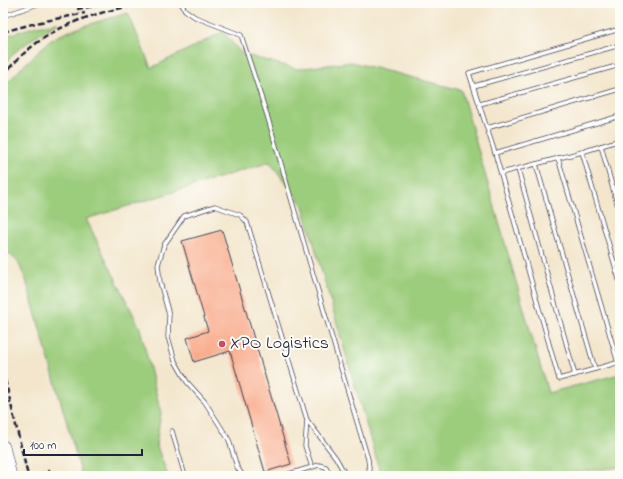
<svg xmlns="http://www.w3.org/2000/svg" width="623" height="479" font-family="'Indie Flower',sans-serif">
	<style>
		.green { fill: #9ccd7d; stroke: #5f785c }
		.building { fill: #f9ac8c }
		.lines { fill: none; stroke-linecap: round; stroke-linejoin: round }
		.service-casing { stroke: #413f51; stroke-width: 5 }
		.motorway-casing { stroke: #413f51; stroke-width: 14 }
		.service { stroke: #fff; stroke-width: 3.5 }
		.motorway { stroke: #fff; stroke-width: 13 }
		.rail { stroke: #22223b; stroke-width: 2.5; stroke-dasharray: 6 3; stroke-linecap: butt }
		.poi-dot { fill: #d1495b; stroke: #fdfcf7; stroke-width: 1.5 }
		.labels { text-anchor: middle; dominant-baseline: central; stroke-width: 4; stroke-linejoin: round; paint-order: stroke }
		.poi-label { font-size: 18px; fill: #22223b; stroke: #fdfcf7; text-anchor: start }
	</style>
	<rect width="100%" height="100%" fill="#fdfcf7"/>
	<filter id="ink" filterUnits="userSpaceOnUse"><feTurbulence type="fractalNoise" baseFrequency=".025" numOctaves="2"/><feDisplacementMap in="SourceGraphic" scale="8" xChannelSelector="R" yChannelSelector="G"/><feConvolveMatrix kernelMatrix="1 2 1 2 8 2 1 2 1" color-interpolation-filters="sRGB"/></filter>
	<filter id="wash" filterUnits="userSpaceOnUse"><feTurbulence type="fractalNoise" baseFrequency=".012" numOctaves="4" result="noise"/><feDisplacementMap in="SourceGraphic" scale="16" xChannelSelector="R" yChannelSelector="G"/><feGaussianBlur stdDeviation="0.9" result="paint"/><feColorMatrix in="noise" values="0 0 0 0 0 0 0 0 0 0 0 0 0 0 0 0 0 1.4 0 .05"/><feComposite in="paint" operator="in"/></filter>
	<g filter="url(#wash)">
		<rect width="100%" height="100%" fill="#f3e6cc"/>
		<g class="green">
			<path d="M128 13 151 68 223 32 242 54 297 69 351 62 461 90 548 393 620 374V467L546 476H381L303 206 270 162 86 219 140 328 161 413 156 444 168 476H82L26 280 18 262 3 248V88C11 78 45 43 56 37 79 26 104 20 128 13Z"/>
			<polygon points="58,23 35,37 15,52 3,66 3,37 36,26"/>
		</g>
		<g id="blocks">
			<polygon class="building" points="222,230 291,464 265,472 230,351 194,362 187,338 208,331 182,241"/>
		</g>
	</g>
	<g filter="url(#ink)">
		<use href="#blocks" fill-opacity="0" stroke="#413f51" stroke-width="1"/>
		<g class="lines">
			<defs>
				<g id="service">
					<polyline points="181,3 185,10 195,17 241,35 267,115 308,257 368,459 370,476"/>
					<polyline points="3,16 41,3"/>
					<polyline points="620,29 469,73 495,153 620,116"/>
					<polyline points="474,86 620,45"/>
					<polyline points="480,104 620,65"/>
					<polyline points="487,128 620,89"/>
					<polyline points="601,146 620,214"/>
					<polyline points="582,152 620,140"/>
					<polyline points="495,153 559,379 620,362"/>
					<polyline points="558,158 618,363"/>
					<polyline points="536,164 595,369"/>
					<polyline points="518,169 575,375"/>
					<polyline points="501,173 582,152 620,283"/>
					<polyline points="307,420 305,446 312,467"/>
					<polyline points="172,431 185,476"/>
					<polyline points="243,476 237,467 229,440 205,402 187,382 175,361 168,337 169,315 160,282 158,265 164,245 184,216 215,206 240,215 247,222 307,420 336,458 345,474 345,476"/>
					<polyline points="282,476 319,465 326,467 331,476"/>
				</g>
				<polyline id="motorway" points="3,447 10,476"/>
			</defs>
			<use href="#service" class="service-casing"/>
			<use href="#motorway" class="motorway-casing"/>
			<use href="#service" class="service"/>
			<use href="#motorway" class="motorway"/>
			<g class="rail">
				<polyline points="132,5 150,3"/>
				<polyline points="77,9 114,3"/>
				<polyline points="3,32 36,23 85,13"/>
				<path d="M3 76C38 31 84 14 138 5"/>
				<polyline points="3,348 3,350"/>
				<polyline points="3,371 28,476"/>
				<polyline points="48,470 52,476"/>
			</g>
		</g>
	</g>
	<circle class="poi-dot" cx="222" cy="344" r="4"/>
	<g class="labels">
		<g class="poi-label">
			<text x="230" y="344">XPO Logistics</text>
		</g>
	</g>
	<rect width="623" height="479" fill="none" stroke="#fdfcf7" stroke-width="16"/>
	<path d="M24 449v6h118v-6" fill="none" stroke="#22223b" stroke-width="2"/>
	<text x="30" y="449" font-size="12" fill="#22223b" stroke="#fdfcf7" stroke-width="3" paint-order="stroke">100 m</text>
</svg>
